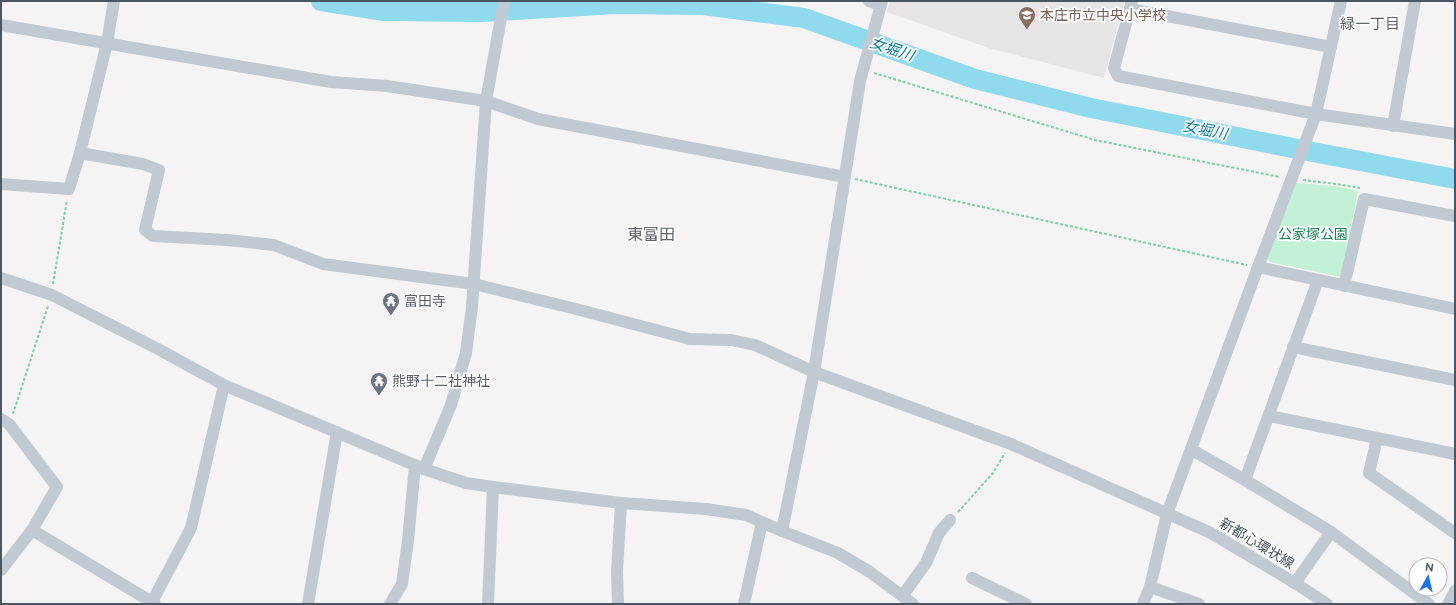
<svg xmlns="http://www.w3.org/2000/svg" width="1456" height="605" font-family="Raleway,'Noto Sans JP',sans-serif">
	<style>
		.education { fill: #e6e4e5 }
		.green { fill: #c3f1d5 }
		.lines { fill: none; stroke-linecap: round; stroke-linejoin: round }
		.river { stroke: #90daee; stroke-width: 20 }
		.path { stroke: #7ad0a6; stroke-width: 2; stroke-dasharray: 3 2; stroke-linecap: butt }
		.minor { stroke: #c1cad2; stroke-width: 12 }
		.labels { text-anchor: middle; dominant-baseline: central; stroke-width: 3.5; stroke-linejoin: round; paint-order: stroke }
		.education-label { font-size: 14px; fill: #785e54; stroke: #fff; text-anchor: start }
		.park-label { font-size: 14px; fill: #17864f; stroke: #fff }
		.worship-label { font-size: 14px; fill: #5b616d; stroke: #fff; text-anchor: start }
		.street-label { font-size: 14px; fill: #4a5661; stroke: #fff }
		.neighbourhood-label { font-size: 15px; fill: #5f6368; stroke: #fff }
		.water-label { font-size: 15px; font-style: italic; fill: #0c7c9b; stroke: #fff }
		.quarter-label { font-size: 16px; fill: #5f6368; stroke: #fff }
	</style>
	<rect width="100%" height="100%" fill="#f5f3f3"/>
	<polygon class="education" points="890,1 1124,1 1104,78 989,48 887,12"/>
	<polygon class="green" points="1296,183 1335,186 1358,191 1341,277 1270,262 1266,258"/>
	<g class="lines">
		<polyline class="river" points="321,1 384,11 481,12 615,4 703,5 804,18 975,79 1091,108 1318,153 1455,179"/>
		<g class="path">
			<polyline points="874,73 1095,140 1280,177"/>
			<polyline points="855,179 1247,265"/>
			<polyline points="1303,180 1336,184 1360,188"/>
			<polyline points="53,284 67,200"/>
			<polyline points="13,414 48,306"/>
			<polyline points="958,512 993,473 1005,453"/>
		</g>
		<g class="minor">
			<polyline points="869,1 881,5"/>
			<polyline points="1132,1 1114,68 1118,76 1316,114 1455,134"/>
			<polyline points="1130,9 1331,47"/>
			<polyline points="1,25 331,82 387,86 486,101 538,119 845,177"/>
			<polyline points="1393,126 1415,1"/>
			<polyline points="80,153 107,43 114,1"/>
			<polyline points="1,184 69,189 80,153 143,164 159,170 145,230 153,236 227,240 274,245 323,264 474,284 580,310 690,339 731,340 755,345 814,372 1011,444 1211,533 1295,583 1327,604"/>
			<polyline points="1258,267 1455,309"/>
			<polyline points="1,278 52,295 158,349 224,385 424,469 466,483 493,487 621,503 706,509 746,515 782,531 838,553 870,572 913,604"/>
			<polyline points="1344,286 1364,199 1455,216"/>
			<polyline points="1293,347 1455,380"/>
			<polyline points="1269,416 1455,454"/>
			<polyline points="1,419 9,424 57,487 32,530 1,570"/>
			<polyline points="1377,438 1369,473 1455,533"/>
			<polyline points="1192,450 1245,480 1331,532 1429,604"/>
			<polyline points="424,469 451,405 466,353 472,307 486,101 504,1"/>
			<polyline points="1245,480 1318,280"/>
			<polyline points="32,530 155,604"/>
			<polyline points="782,531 814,372 860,81 882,1"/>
			<polyline points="972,578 1026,604"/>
			<polyline points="1295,583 1331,532"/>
			<polyline points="1150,587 1199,604"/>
			<polyline points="903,595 926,563 939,533 950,520"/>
			<polyline points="152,602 191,528 224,385"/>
			<polyline points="308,604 337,432"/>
			<polyline points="390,604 402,584 408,541 415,465"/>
			<polyline points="488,604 493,487"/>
			<polyline points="618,604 617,572 621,503"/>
			<polyline points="744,604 762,522"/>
			<polyline points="1143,604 1150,587 1167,514 1258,267 1316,114 1341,1"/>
			<polyline points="1448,604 1455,591"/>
		</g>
	</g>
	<defs>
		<symbol id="school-pin" viewBox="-11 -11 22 30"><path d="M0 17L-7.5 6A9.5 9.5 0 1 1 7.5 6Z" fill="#8d6e63" stroke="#fff"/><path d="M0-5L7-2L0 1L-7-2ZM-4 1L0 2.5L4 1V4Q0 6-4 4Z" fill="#fff"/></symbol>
		<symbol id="temple-pin" viewBox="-11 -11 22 30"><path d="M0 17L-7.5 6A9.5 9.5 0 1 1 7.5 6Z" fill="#6b7280" stroke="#fff"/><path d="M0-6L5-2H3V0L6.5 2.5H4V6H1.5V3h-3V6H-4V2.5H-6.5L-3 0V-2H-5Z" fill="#fff"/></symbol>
	</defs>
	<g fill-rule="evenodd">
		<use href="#school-pin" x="1017" y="5" width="20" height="27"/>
		<use href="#temple-pin" x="381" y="291" width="20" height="27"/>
		<use href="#temple-pin" x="369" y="371" width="20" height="27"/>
	</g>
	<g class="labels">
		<g class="education-label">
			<text x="1040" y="15">本庄市立中央小学校</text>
		</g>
		<g class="park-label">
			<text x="1313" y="234">公家塚公園</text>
		</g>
		<g class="worship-label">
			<text x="404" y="301">富田寺</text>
			<text x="392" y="381">熊野十二社神社</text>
		</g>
		<g class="street-label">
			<text transform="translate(1257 543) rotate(31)">新都心環状線</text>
		</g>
		<g class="neighbourhood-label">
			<text x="1370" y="24">緑一丁目</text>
		</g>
		<g class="water-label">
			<text transform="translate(892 49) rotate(19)">女堀川</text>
			<text transform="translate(1205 130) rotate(11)">女堀川</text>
		</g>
		<g class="quarter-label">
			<text x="651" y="234">東富田</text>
		</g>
	</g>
	<rect width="1456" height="605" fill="none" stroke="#4a5661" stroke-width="4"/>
	<g transform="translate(1428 577) rotate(8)"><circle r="19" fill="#ffffff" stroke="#b7bbc0"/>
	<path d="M0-3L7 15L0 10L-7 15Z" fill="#1a73e8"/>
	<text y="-6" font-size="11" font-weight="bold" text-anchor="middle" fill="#4a5661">N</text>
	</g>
</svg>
